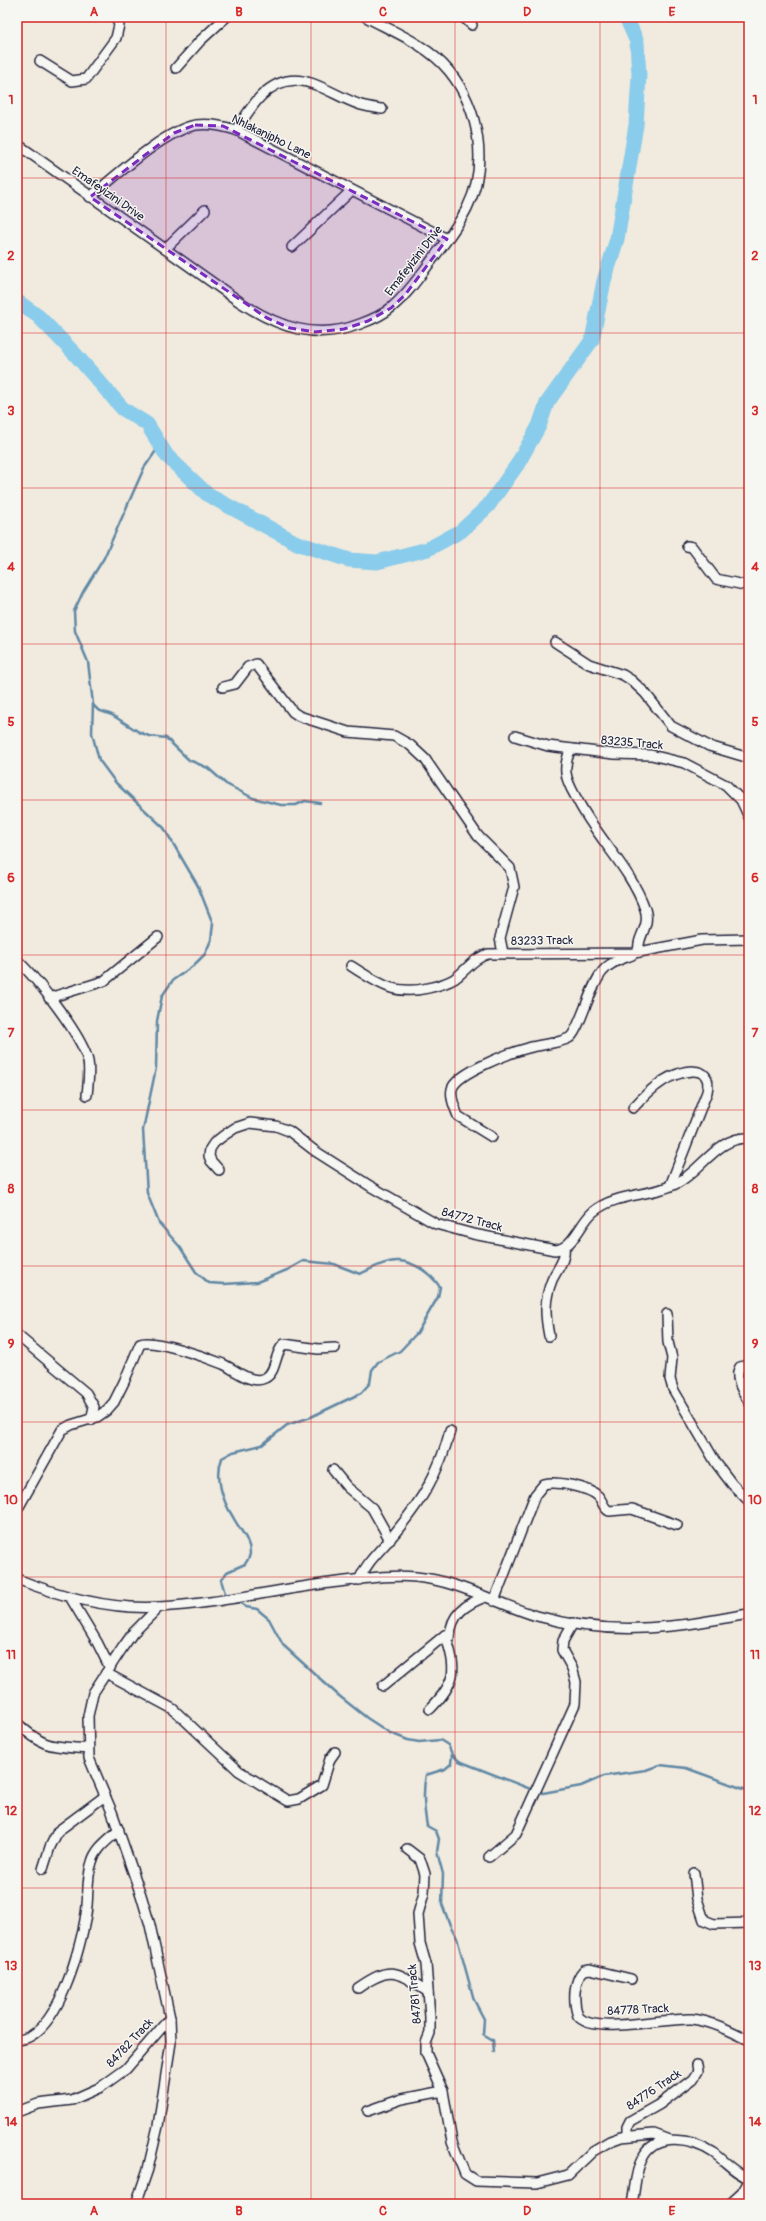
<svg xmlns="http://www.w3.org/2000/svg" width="766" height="2221" font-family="Pangolin,sans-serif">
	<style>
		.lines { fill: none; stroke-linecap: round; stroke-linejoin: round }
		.stream { stroke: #6088a5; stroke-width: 2.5 }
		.river { stroke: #89cceb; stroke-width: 15 }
		.minor-casing { stroke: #22223b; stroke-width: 12 }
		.minor { stroke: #f6f6f2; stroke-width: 9 }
		.marked { fill: #7b2cbf; fill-opacity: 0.2; stroke: #7b2cbf; stroke-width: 3; stroke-dasharray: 8 5; stroke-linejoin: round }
		.grid { fill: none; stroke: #d62828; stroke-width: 1; stroke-opacity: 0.55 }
		.labels { text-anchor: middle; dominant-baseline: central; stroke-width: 3; stroke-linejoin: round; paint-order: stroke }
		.street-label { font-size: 12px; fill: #22223b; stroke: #f6f6f2 }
		.neatline { fill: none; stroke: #d62828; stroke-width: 1.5 }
		.grid-label { font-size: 13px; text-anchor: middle; font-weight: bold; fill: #d62828 }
	</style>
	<rect width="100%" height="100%" fill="#f1eade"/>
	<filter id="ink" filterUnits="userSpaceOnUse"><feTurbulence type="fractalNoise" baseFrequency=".025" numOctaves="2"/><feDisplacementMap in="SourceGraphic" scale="8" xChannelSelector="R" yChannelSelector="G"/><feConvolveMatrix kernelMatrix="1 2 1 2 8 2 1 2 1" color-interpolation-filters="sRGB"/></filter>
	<g filter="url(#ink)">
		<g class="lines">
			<g class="stream">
				<path d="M160 445 144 468 104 558 83 592 74 611 75 631 88 662 93 704 92 733 99 760 116 783 164 828 198 886 213 924 211 940 205 954 193 966 173 980 162 996 157 1021 156 1068 143 1130 147 1193 159 1223 180 1247 196 1272 209 1283 224 1284 257 1282 287 1270 303 1261 334 1264 360 1274C371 1269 386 1260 399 1261 415 1262 431 1274 440 1287L438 1297 417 1333 400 1351 378 1362 372 1370 370 1383 361 1393 311 1417 287 1425 262 1445 233 1452 222 1458C215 1477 222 1500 233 1517 239 1529 250 1539 250 1553 250 1557 247 1561 245 1564L227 1572 221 1580 225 1593 230 1597"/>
				<polyline points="93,705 98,710 112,715 139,732 149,736 166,738 189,760 208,768 226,784 253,798 281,805 296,805 305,801 320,803"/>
				<polyline points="236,1600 246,1607 257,1609 269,1619 283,1645 338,1695 367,1718 390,1733 408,1740 419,1742 440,1740 448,1745 452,1754 459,1761 533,1790"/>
				<path d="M452 1754 451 1764 445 1769 426 1775C422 1792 424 1809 427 1826L436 1831 439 1839 437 1852 443 1874 442 1904 450 1925 457 1938 474 2000 484 2019 483 2034 493 2040 494 2052"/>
				<polyline points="538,1791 543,1793 581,1786 604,1776 646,1770 660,1765 686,1768 749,1791"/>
			</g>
			<polyline class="river" points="17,301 38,316 75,354 123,409 147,424 167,456 208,495 297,543 349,560 377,562 428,549 461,531 488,506 517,465 539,426 547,403 592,340 604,281 617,239 636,125 639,75 637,42 626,17"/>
			<defs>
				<g id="minor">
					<polyline points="463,17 472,25"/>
					<polyline points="40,61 72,81 86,79 116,38 119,25 116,17"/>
					<polyline points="176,68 200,41 226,17"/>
					<path d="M236 130C244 119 251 106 261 96 297 61 326 94 361 105 368 107 376 108 382 109"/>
					<path d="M17 144 240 302C278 327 316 341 360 324 371 320 383 315 392 307 409 293 421 274 435 256 446 241 458 226 467 208 489 165 479 108 449 71 428 45 394 32 366 17"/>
					<path d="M90 197C116 176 165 130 196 125 210 123 223 126 236 130L447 239"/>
					<polyline points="292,247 351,191"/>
					<polyline points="165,249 205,210"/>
					<polyline points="687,546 692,547 716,579 749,586"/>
					<polyline points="555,642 589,664 623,675 631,680 645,693 671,726 709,746 749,758"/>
					<polyline points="223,687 235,684 248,667 256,664 293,712 299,716 348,732 394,736 410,745 425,759 478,836 510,868 514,887 500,938 503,953"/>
					<polyline points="515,736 548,746 614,754 651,755 684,763 726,785 741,800 749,817"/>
					<path d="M571 749C567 757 565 764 566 773 567 783 573 792 578 801 597 838 631 869 645 909 651 928 636 936 639 952"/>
					<path d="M17 960C37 979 82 1035 88 1061 90 1072 88 1084 87 1095"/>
					<path d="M351 966C378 983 394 996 428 988 437 986 446 984 454 979 466 971 473 958 488 954L634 953 702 940 749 939"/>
					<polyline points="49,998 104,981 158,937"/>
					<path d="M633 1108C642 1098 652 1088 663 1081 678 1071 714 1061 707 1092L670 1186"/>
					<path d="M492 1137 458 1116C455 1108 450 1098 452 1089 456 1073 512 1052 528 1048 541 1044 557 1044 569 1038 579 1033 590 985 603 971 610 962 622 959 632 955"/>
					<path d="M219 1170 211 1161 209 1156 210 1149 214 1143 223 1136 235 1128 250 1123 276 1126 289 1131 315 1151 370 1186 436 1224 473 1234 555 1250C573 1249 580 1223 593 1212 616 1192 653 1197 679 1182 702 1169 719 1136 749 1138"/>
					<polyline points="667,1314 668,1342 672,1358 670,1379 673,1389 716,1463 732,1484 749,1501"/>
					<polyline points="17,1335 86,1393 94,1407 91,1420"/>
					<path d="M549 1336C545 1315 544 1300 552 1280 557 1269 566 1260 564 1248"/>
					<path d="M749 1365 740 1367C733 1378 744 1393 749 1402"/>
					<polyline points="333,1470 347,1487 372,1508 390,1540"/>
					<path d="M17 1510 62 1430 71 1425 97 1417 107 1410 114 1402 124 1382 140 1344C153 1338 208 1358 223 1364 234 1369 251 1385 265 1378 277 1372 274 1353 284 1344L318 1349 335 1348"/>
					<path d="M17 1579C62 1597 110 1610 159 1607 217 1604 273 1590 330 1583 358 1580 388 1574 416 1577 459 1581 497 1604 537 1616 580 1628 627 1631 671 1626 697 1624 723 1618 749 1614"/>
					<path d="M359 1580C367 1561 382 1549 395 1533 422 1500 439 1473 450 1431"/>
					<polyline points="70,1597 97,1642 110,1668"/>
					<path d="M494 1601 535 1495 544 1484C556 1481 589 1487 598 1496 603 1501 603 1508 609 1511L632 1509 677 1525"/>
					<polyline points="106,1673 173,1709 239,1771 288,1801 299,1799 322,1785 330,1759 335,1752"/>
					<polyline points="383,1686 445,1635"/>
					<path d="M430 1709C456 1683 458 1669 445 1635L450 1636C451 1614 466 1604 485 1597"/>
					<path d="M17 1723C45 1749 51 1746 88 1749"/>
					<polyline points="407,1849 420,1859 425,1874 424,1893 418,1914 420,1943 426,1964 430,2017 430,2033 426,2043 426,2053 443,2091 452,2142 465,2174 476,2181 537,2183 568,2175 593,2151 610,2141 621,2137 654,2134 670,2140"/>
					<polyline points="489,1857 516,1834 575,1704 576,1682 572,1668 562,1650 563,1641 573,1623"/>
					<polyline points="43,1869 50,1847 58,1831 105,1796"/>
					<polyline points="694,1873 697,1899 704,1920 714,1924 749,1923"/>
					<path d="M631 1979 590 1969 584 1970C573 1981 573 2002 578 2016 593 2036 668 2017 692 2019 711 2021 731 2031 749 2040"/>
					<path d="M358 1988C391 1965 396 1971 428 1992"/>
					<path d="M17 2040C58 2038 81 1946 86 1914 89 1897 86 1879 92 1862 96 1848 108 1840 119 1830"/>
					<polyline points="368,2111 402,2099 443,2091"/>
					<polyline points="17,2112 38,2104 72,2100 101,2087 126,2069 170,2018"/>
					<polyline points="627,2136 627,2127 630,2121 660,2104 693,2079 698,2071 697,2065"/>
					<polyline points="136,2204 148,2169 158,2126 171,2042 170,2018 150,1925 141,1895 112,1812 89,1758 88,1716 93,1693 123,1647 133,1633 159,1607"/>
					<path d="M632 2204C635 2190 635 2172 642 2159 655 2131 693 2139 714 2153 725 2161 736 2174 749 2178"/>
					<polyline points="730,2204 742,2193 749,2181"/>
				</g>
			</defs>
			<use href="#minor" class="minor-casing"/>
			<use href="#minor" class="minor"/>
		</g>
	</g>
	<path class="marked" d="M195 125 223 126 447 239 405 295 391 308 368 321 344 329 315 332 290 328 267 318 90 197 174 133Z"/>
	<path class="grid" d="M166 17V2204M311 17V2204M455 17V2204M600 17V2204M17 178H749M17 333H749M17 488H749M17 644H749M17 800H749M17 955H749M17 1110H749M17 1266H749M17 1422H749M17 1577H749M17 1732H749M17 1888H749M17 2044H749"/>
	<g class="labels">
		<g class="street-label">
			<text transform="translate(271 137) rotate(26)">Nhlakanipho Lane</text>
			<text transform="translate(108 194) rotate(35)">Emafeyizini Drive</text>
			<text transform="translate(414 261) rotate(-52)">Emafeyizini Drive</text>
			<text transform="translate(632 743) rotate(5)">83235 Track</text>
			<text transform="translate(542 941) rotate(-1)">83233 Track</text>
			<text transform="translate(472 1220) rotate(15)">84772 Track</text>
			<text transform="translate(415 1994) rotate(-95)">84781 Track</text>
			<text transform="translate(638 2010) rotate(-3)">84778 Track</text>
			<text transform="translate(130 2043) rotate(-47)">84782 Track</text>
			<text transform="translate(654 2090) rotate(-34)">84776 Track</text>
		</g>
	</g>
	<rect width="766" height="2221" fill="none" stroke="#f6f6f2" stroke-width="44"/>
	<rect x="22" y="22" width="722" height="2177" class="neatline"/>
	<g class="grid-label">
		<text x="94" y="16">A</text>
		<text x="239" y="16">B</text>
		<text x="383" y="16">C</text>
		<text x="527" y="16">D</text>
		<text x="672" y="16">E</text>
		<text x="11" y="104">1</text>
		<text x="755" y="104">1</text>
		<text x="11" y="260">2</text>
		<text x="755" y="260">2</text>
		<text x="11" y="415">3</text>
		<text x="755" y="415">3</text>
		<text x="11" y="571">4</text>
		<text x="755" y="571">4</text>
		<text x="11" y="726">5</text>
		<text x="755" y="726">5</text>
		<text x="11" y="882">6</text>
		<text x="755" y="882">6</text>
		<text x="11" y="1037">7</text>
		<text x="755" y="1037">7</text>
		<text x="11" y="1193">8</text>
		<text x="755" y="1193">8</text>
		<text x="11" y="1348">9</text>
		<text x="755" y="1348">9</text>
		<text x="11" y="1504">10</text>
		<text x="755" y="1504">10</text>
		<text x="11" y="1659">11</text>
		<text x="755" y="1659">11</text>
		<text x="11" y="1815">12</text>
		<text x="755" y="1815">12</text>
		<text x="11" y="1970">13</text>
		<text x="755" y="1970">13</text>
		<text x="11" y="2126">14</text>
		<text x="755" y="2126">14</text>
		<text x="94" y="2215">A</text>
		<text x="239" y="2215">B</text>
		<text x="383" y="2215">C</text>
		<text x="527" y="2215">D</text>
		<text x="672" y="2215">E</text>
	</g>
</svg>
